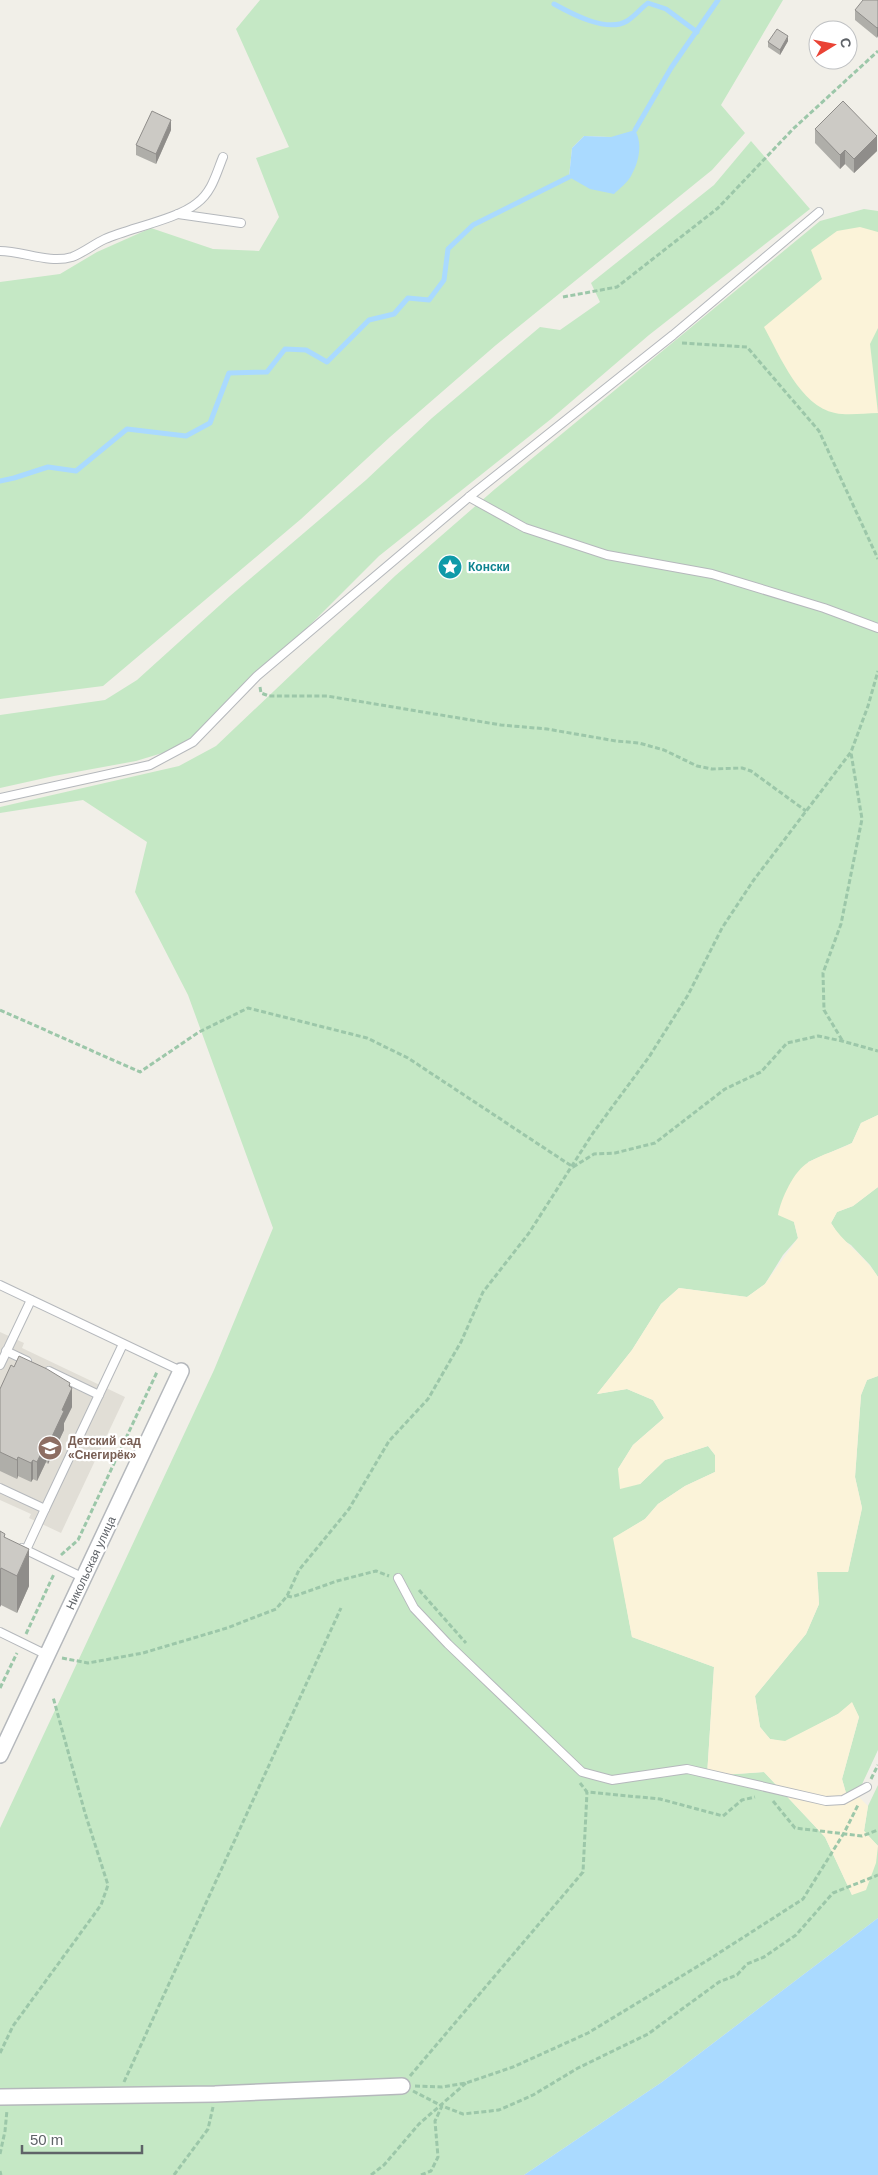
<svg xmlns="http://www.w3.org/2000/svg" width="878" height="2175" font-family="Arial,sans-serif">
	<style>
		.education { fill: #e1ded6 }
		.green { fill: #c5e8c5; fill-rule: evenodd }
		.sand { fill: #fbf3d9 }
		.water { fill: #aadaff }
		.lines { fill: none; stroke-linecap: round; stroke-linejoin: round }
		.stream { stroke: #aadaff; stroke-width: 5 }
		.lane-casing { stroke: #b5b8bc; stroke-width: 10 }
		.street-casing { stroke: #b5b8bc; stroke-width: 18 }
		.path { stroke: #9cc7a9; stroke-width: 3; stroke-dasharray: 5 2.5; stroke-linecap: butt }
		.lane { stroke: #fff; stroke-width: 8 }
		.street { stroke: #fff; stroke-width: 15 }
		.wall { fill: #afaea9 }
		.shaded-wall { fill: #8f8d8a }
		.building { fill: #cccac5; stroke: #8f8d8a }
		.labels { text-anchor: middle; dominant-baseline: central; stroke-width: 4.5; stroke-linejoin: round; paint-order: stroke }
		.culture-label { font-size: 12px; font-weight: bold; fill: #0d838f; stroke: #fff; text-anchor: start }
		.education-label { font-size: 12px; font-weight: bold; fill: #785e54; stroke: #fff; text-anchor: start }
		.street-label { font-size: 12px; fill: #5f6368; stroke: #fff }
	</style>
	<rect width="100%" height="100%" fill="#f1efe8"/>
	<polygon class="education" points="0,1332 24,1343 22,1348 125,1397 61,1533 29,1518 31,1514 0,1500"/>
	<g class="green">
		<path d="M260 0H783L721 105 745 133 712 170 496 345 390 437 301 519 103 686 0 699V282L60 274 97 252 151 228 213 249 259 251 279 217 256 158 289 147 236 29ZM584 136 611 137 569 177 572 148Z"/>
		<polygon points="751,141 810,209 649,335 551,419 379,556 226,709 179,748 136,761 54,776 0,788 0,715 105,700 137,680 230,596 366,480 432,418 540,327 560,330 600,302 591,283 714,185"/>
		<polygon points="864,209 878,211 878,1115 861,1123 852,1143 808,1162 794,1222 798,1238 783,1255 765,1284 747,1297 679,1288 661,1304 632,1350 597,1394 627,1389 653,1400 664,1418 633,1445 618,1469 640,1484 665,1460 708,1446 715,1455 715,1472 685,1486 658,1504 645,1519 614,1538 632,1637 714,1667 707,1776 764,1772 825,1837 852,1895 878,1846 864,1831 868,1806 878,1785 878,1918 662,2082 524,2175 0,2175 0,1828 214,1370 273,1228 188,995 135,892 147,842 83,800 0,813 0,807 179,766 216,746 395,576 495,489 820,221"/>
		<polygon points="878,1187 878,1277 870,1265 851,1245 840,1238 831,1223 837,1212 853,1206"/>
		<polygon points="878,1376 878,1750 857,1795 846,1793 842,1779 859,1717 852,1703 838,1714 785,1742 770,1739 760,1727 755,1696 806,1634 819,1604 817,1572 848,1572 862,1508 855,1477 861,1395 867,1380"/>
	</g>
	<g class="sand">
		<path d="M860 227 878 232V328L870 344 878 413C864 413 849 416 835 413 800 406 780 356 764 327L822 279 811 250 837 231Z"/>
		<path d="M878 1115V1187L853 1206 837 1212 831 1223C844 1244 864 1255 878 1277V1376L867 1380 861 1395 855 1477 862 1508 848 1572H817L819 1604 806 1634 755 1696 760 1727 770 1739 785 1741 838 1714 852 1702 859 1717 842 1779 846 1793 857 1795 868 1806 864 1831 878 1846 876 1863 866 1890 852 1895 825 1837 764 1772 707 1776 714 1667 632 1637 613 1538 645 1519 658 1504 685 1486 715 1472V1455L708 1446 665 1460 640 1484 620 1489 618 1469 633 1445 664 1418 653 1400 627 1389 597 1394 632 1350 661 1304 679 1288 747 1297 765 1284 798 1238 794 1222 778 1215C781 1199 794 1170 809 1162 822 1154 839 1150 852 1143L861 1123Z"/>
	</g>
	<g class="water">
		<path d="M635 130C643 144 639 162 631 176 627 183 620 188 614 194L590 189 569 177 572 148 584 136 611 137Z"/>
		<polygon points="878,1918 878,2175 524,2175 662,2082"/>
	</g>
	<g class="lines">
		<g class="stream">
			<path d="M554 4C572 14 607 33 627 21 635 16 641 8 648 3L666 9 697 32"/>
			<polyline points="635,130 671,68 718,0"/>
			<polyline points="0,481 14,478 48,467 76,471 127,429 186,436 210,423 229,373 267,372 285,349 306,350 327,362 369,320 394,314 408,298 429,300 444,280 448,249 473,225 569,177"/>
		</g>
		<defs>
			<g id="lane">
				<polyline points="178,214 241,223"/>
				<path d="M0 251C23 251 49 264 72 257 83 253 94 244 105 239 130 228 178 219 197 203 212 192 216 174 223 157"/>
				<polyline points="469,497 525,528 607,555 712,574 824,608 878,628"/>
				<polyline points="0,798 150,765 193,742 257,676 469,497 673,335 819,212"/>
				<polyline points="0,1285 181,1371"/>
				<polyline points="6,1351 27,1361"/>
				<polyline points="0,1365 31,1300"/>
				<polyline points="49,1371 99,1395"/>
				<polyline points="0,1488 45,1509 26,1550"/>
				<polyline points="45,1509 123,1344"/>
				<polyline points="22,1548 84,1578"/>
				<polyline points="398,1578 414,1608 448,1644 582,1772 612,1780 687,1769 826,1801 843,1800 867,1787"/>
				<polyline points="0,1632 47,1655"/>
			</g>
			<g id="street">
				<polyline points="0,1755 181,1371"/>
				<polyline points="0,2097 215,2094 402,2086"/>
			</g>
		</defs>
		<use href="#lane" class="lane-casing"/>
		<use href="#street" class="street-casing"/>
		<g class="path">
			<polyline points="563,297 617,287 718,208 793,129 878,51"/>
			<polyline points="682,343 747,347 819,431 878,559"/>
			<polyline points="260,687 261,693 269,696 327,696 501,725 547,729 616,741 639,743 664,750 697,766 712,769 742,768 751,771 806,811"/>
			<polyline points="0,1010 140,1072 199,1032 248,1008 367,1038 408,1058 573,1167 594,1154 615,1153 655,1143 725,1089 761,1072 787,1043 818,1036 842,1041 878,1051"/>
			<polyline points="842,1040 824,1010 823,973 841,924 862,819 851,753"/>
			<polyline points="61,1555 78,1540 157,1372"/>
			<polyline points="419,1590 466,1643"/>
			<polyline points="287,1596 292,1597 337,1581 376,1571 389,1576"/>
			<polyline points="26,1634 54,1574"/>
			<polyline points="62,1658 88,1663 143,1653 227,1628 276,1609 287,1596 299,1570 349,1509 389,1441 428,1399 461,1342 483,1292 529,1233 593,1133 649,1057 688,995 722,928 753,881 851,752 868,706 878,671"/>
			<polyline points="0,1688 17,1653"/>
			<polyline points="871,1779 878,1765"/>
			<polyline points="580,1783 587,1792 660,1799 723,1816 742,1800 755,1797"/>
			<polyline points="773,1801 795,1828 862,1836 878,1830"/>
			<polyline points="0,2053 13,2026 101,1905 108,1885 85,1813 53,1697"/>
			<polyline points="410,2076 583,1872 587,1792"/>
			<polyline points="124,2082 341,1608"/>
			<polyline points="415,2086 442,2087 466,2083 513,2067 588,2033 708,1960 803,1899 844,1833 858,1805"/>
			<polyline points="413,2091 442,2106"/>
			<polyline points="0,2154 5,2131 7,2110"/>
			<polyline points="0,2171 1,2175"/>
			<polyline points="174,2175 208,2129 213,2107"/>
			<polyline points="371,2175 384,2165 419,2124 466,2083"/>
			<polyline points="421,2175 431,2171 438,2157 435,2121 442,2106 463,2114 499,2110 533,2095 578,2068 648,2034 719,1982 737,1975 747,1964 764,1957 796,1935 833,1893 878,1875"/>
		</g>
		<use href="#lane" class="lane"/>
		<use href="#street" class="street"/>
	</g>
	<g class="wall">
		<polygon points="878,0 877,38 855,20 855,10"/>
		<polygon points="788,41 780,55 768,47 768,42"/>
		<polygon points="815,129 877,151 854,173 845,164 840,169 815,143"/>
		<polygon points="171,130 156,164 136,155 136,145"/>
		<polygon points="70,1387 72,1407 64,1423 64,1430 48,1464 46,1462 37,1481 33,1479 31,1482 18,1476 17,1479 0,1471 0,1389"/>
		<polygon points="0,1531 5,1537 29,1586 17,1613 1,1605 0,1607"/>
	</g>
	<g class="shaded-wall">
		<polygon points="878,27 878,36 877,38 877,28"/>
		<polygon points="788,36 788,41 780,55 780,50"/>
		<polygon points="171,120 171,130 156,164 156,154"/>
		<polygon points="877,136 877,151 854,173 854,159"/>
		<polygon points="845,150 845,164 840,169 840,155"/>
		<polygon points="70,1383 70,1392 72,1388 72,1407 64,1423 64,1430 48,1464 48,1445 62,1410"/>
		<polygon points="46,1443 46,1462 37,1481 37,1462"/>
		<polygon points="18,1457 18,1476 17,1479 17,1460"/>
		<polygon points="33,1460 33,1479 31,1482 31,1463"/>
		<polygon points="29,1549 29,1586 17,1613 17,1576"/>
		<polygon points="1,1568 1,1605 0,1607 0,1571"/>
	</g>
	<g class="building">
		<polygon points="863,0 878,0 878,27 877,28 855,10"/>
		<polygon points="777,29 788,36 780,50 768,42"/>
		<polygon points="843,101 877,136 854,159 845,150 840,155 815,129"/>
		<polygon points="152,111 171,120 156,154 136,145"/>
		<polygon points="19,1356 47,1369 70,1383 69,1386 72,1388 62,1410 64,1411 48,1445 46,1443 37,1462 33,1460 31,1463 18,1457 17,1460 0,1452 0,1389 11,1365 14,1367"/>
		<polygon points="0,1531 5,1534 4,1537 29,1549 17,1576 1,1568 0,1571"/>
	</g>
	<defs>
		<symbol id="sight-disc" viewBox="-11 -11 22 22"><circle r="9.5" fill="#0f9aa8" stroke="#fff"/><path d="M0-6L1.8-2.2L6-1.7L2.9 1.2L3.7 5.4L0 3.3L-3.7 5.4L-2.9 1.2L-6-1.7L-1.8-2.2Z" fill="#fff"/></symbol>
		<symbol id="school-disc" viewBox="-11 -11 22 22"><circle r="9.5" fill="#8d6e63" stroke="#fff"/><path d="M0-5L7-2L0 1L-7-2ZM-4 1L0 2.5L4 1V4Q0 6-4 4Z" fill="#fff"/></symbol>
	</defs>
	<g fill-rule="evenodd">
		<use href="#sight-disc" x="436" y="553" width="28" height="28"/>
		<use href="#school-disc" x="36" y="1434" width="28" height="28"/>
	</g>
	<g class="labels">
		<g class="culture-label">
			<text x="468" y="567">Конски</text>
		</g>
		<g class="education-label">
			<text x="68" y="1441">Детский сад<tspan x="68" dy="14">«Снегирёк»</tspan></text>
		</g>
		<g class="street-label">
			<text transform="translate(91 1563) rotate(-65)">Никольская улица</text>
		</g>
	</g>
	<g transform="translate(833 45) rotate(80)"><circle r="24" fill="#ffffff" stroke="#bfc1c3"/>
	<path d="M0-4L9 19L0 12L-9 19Z" fill="#ea4335"/>
	<text y="-8" font-size="14" font-weight="bold" text-anchor="middle" fill="#5f6368">С</text>
	</g>
	<path d="M22 2145v8h120v-8" fill="none" stroke="#5f6368" stroke-width="2.5"/>
	<text x="30" y="2145" font-size="15" fill="#5f6368" stroke="#ffffff" stroke-width="4" paint-order="stroke">50 m</text>
</svg>
